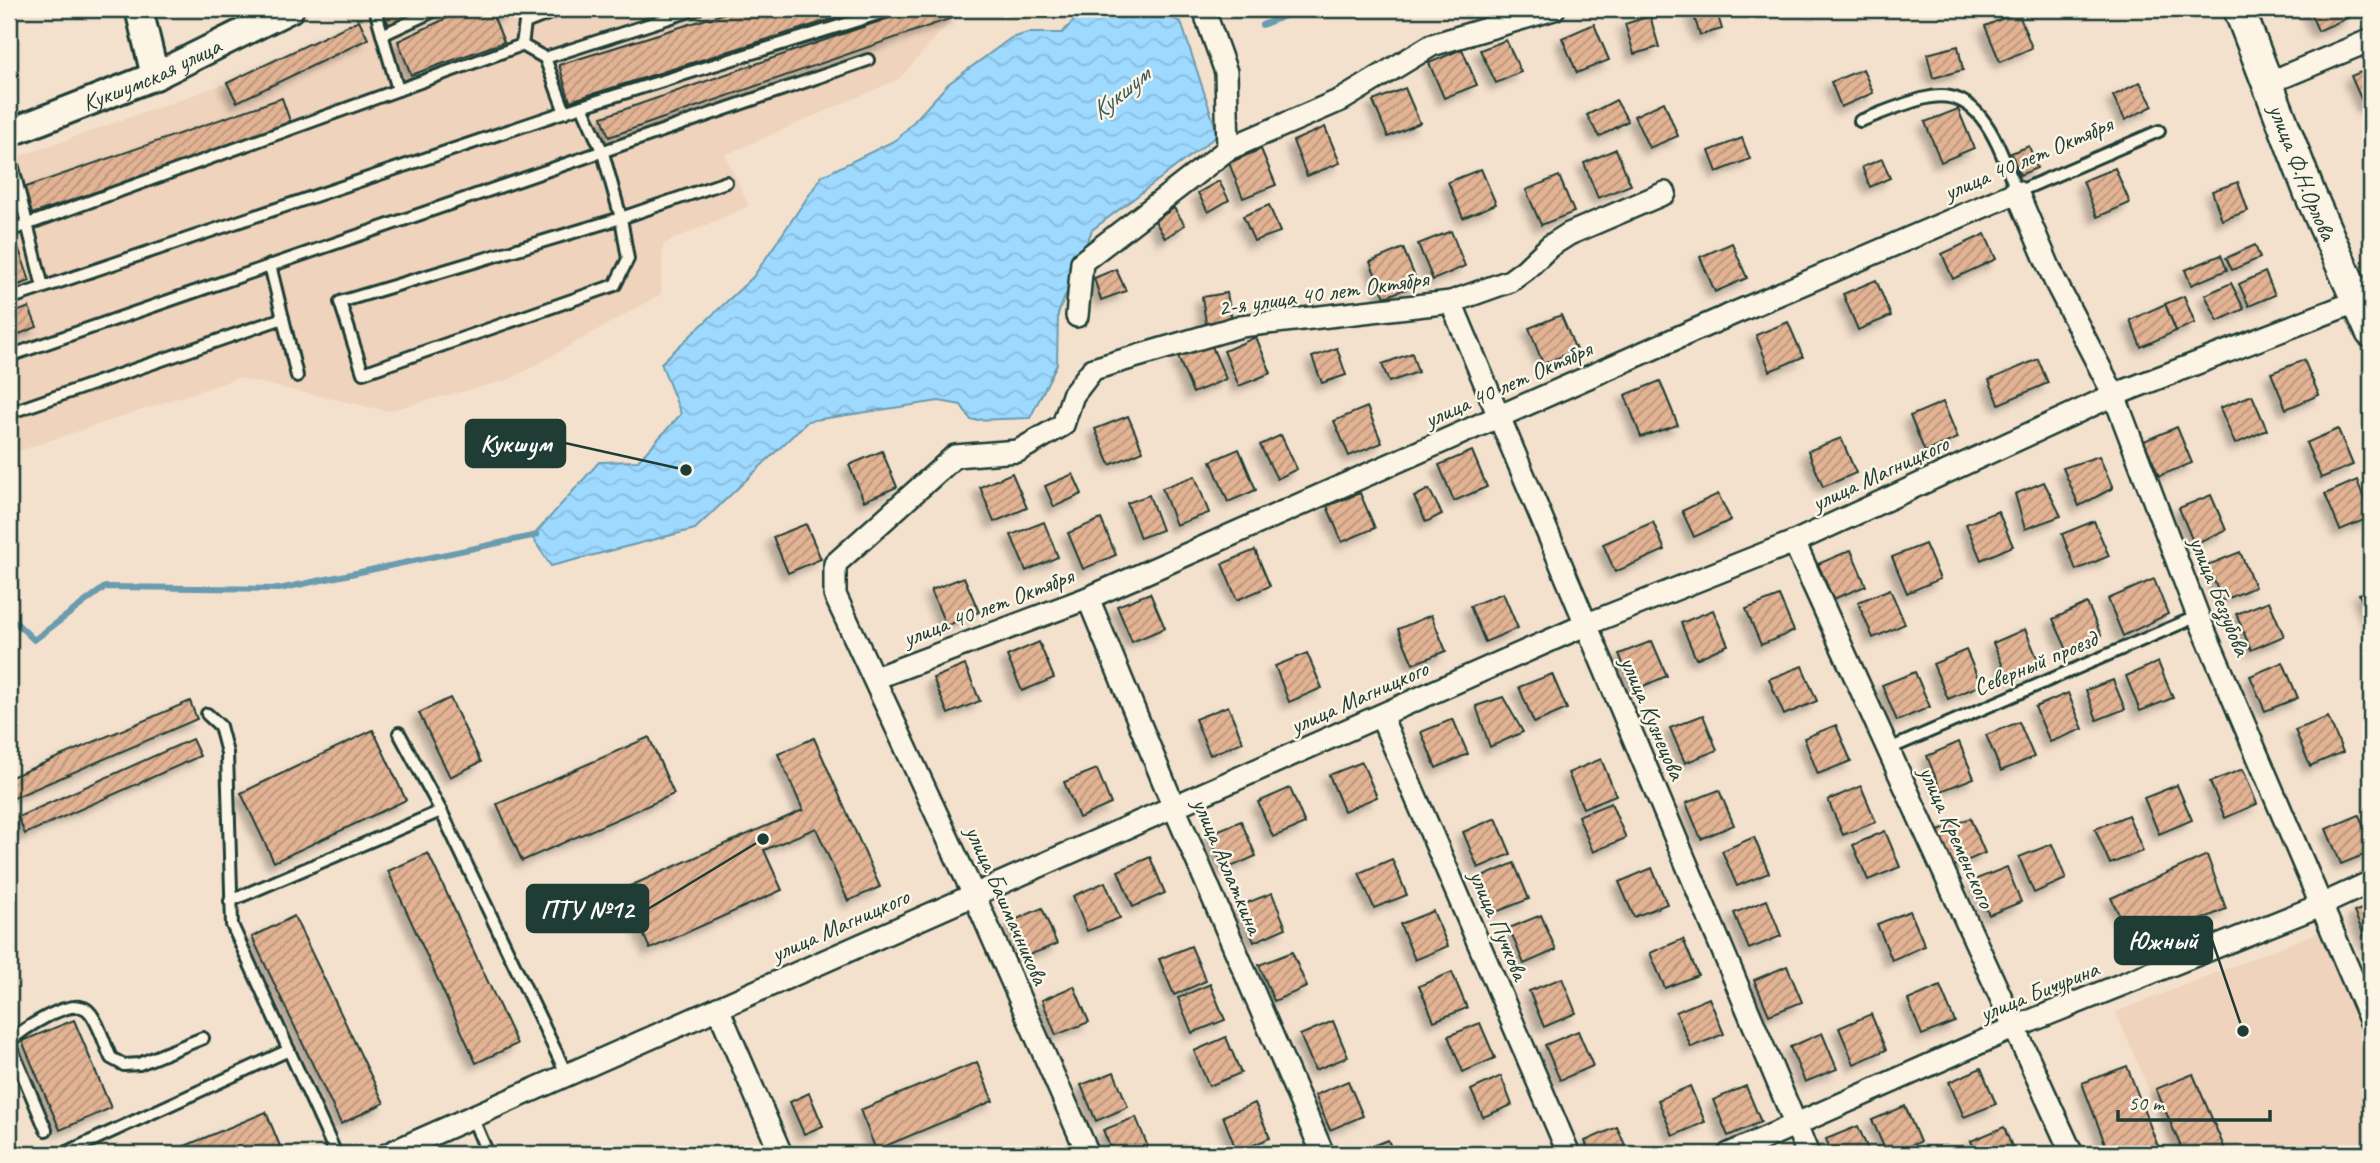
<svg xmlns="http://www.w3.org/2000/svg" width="2380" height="1163" font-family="Caveat,sans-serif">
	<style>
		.built { fill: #efd3bc }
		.water { fill: url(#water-waves); stroke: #6b9bae; stroke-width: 2 }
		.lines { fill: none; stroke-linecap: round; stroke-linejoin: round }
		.stream { stroke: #6b9bae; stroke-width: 6 }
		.building { fill: url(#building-hatch); stroke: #1f3d34; stroke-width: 2; filter: url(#shadow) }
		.service-casing { stroke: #1f3d34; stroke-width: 16 }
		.minor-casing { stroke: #1f3d34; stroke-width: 26 }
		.tertiary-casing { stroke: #1f3d34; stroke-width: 32 }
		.secondary-casing { stroke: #1f3d34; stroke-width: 35 }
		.service { stroke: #fcf5e5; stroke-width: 10 }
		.minor { stroke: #fcf5e5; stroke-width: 21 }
		.tertiary { stroke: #fcf5e5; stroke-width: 26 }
		.secondary { stroke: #fcf5e5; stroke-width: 30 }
		.labels { text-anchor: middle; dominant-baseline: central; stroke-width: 5; stroke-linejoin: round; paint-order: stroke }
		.street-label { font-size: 24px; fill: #1f3d34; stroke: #fcf5e5 }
		.water-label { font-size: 26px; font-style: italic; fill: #385c5d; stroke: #fcf5e5 }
		.leader { fill: none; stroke: #1f3d34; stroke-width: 2.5 }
		.callout-dot { fill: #1f3d34; stroke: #fcf5e5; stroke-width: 2.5 }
		.callout { fill: #1f3d34; stroke: #1f3d34; stroke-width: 2.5 }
		.callout-label { font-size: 26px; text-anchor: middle; font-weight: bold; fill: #fff }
	</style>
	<defs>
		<pattern id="water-waves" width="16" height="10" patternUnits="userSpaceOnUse" patternTransform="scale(1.75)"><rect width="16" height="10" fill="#9ed9ff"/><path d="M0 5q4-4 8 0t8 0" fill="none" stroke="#88bbdb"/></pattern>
		<pattern id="building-hatch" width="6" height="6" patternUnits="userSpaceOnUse" patternTransform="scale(1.75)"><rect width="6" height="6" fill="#e3b394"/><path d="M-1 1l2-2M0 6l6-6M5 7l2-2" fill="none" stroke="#b7937a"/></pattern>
		<filter id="shadow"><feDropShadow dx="-6" dy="6" stdDeviation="3.5" flood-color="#0004"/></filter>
	</defs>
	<rect width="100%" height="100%" fill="#f4e1cd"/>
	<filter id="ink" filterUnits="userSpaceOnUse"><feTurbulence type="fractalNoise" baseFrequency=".0143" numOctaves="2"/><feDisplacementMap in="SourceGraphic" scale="14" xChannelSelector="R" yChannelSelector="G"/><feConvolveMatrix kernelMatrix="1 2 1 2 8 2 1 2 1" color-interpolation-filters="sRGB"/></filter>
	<g filter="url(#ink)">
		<g class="built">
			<polygon points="382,9 961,9 899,79 725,155 749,206 663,244 661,294 511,379 387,411 238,378 9,454 9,160 227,83"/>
			<polygon points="2319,932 2371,1049 2371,1154 2176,1154 2116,1012"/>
		</g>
		<polygon class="water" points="1080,14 1163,14 1181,22 1218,135 1092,230 1058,314 1057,364 1030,418 971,420 961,405 939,401 808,421 695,529 551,566 532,537 599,462 638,461 681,414 661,363 753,277 822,176 898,139 948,84 1011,38 1028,33 1062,33"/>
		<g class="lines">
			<g class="stream">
				<polyline points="1262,25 1302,9"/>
				<polyline points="9,616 34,640 105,587 279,589 537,535"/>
			</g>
		</g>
		<g class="building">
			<polygon points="382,9 421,9 389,25"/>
			<polygon points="466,9 518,9 494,18 504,42 411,75 398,41"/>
			<polygon points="738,9 864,9 570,101 559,65"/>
			<polygon points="915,9 952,9 955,17 609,137 602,117"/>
			<polygon points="1704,9 1716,9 1722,29 1700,35 1693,13"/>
			<polygon points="2309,9 2347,9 2350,17 2318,31"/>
			<polygon points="2018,12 2032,48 2000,62 1985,26"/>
			<polygon points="1650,16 1659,47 1634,54 1625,24"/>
			<polygon points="359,20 368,39 237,102 227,83"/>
			<polygon points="1594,24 1609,60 1577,73 1562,38"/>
			<polygon points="1506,40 1521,72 1496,83 1480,50"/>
			<polygon points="1958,46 1963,70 1933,78 1927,54"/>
			<polygon points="1462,49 1477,85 1444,98 1429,63"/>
			<polygon points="2371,68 2371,105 2365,108 2351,76"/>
			<polygon points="1863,69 1873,93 1841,107 1831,82"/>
			<polygon points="2140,82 2153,106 2125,120 2113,96"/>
			<polygon points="1405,88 1420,123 1388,137 1373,101"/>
			<polygon points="282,98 291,124 32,214 23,188"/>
			<polygon points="1616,100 1628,121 1599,137 1587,115"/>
			<polygon points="1664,102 1678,136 1649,148 1634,116"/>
			<polygon points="1958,109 1974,148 1941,162 1925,122"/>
			<polygon points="1325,127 1340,163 1307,176 1293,141"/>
			<polygon points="1742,138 1750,159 1717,172 1709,151"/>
			<polygon points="2029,146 2037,168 2020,175 2011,153"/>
			<polygon points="1261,149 1276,185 1243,198 1229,163"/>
			<polygon points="1616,149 1631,185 1598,198 1584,163"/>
			<polygon points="1882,159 1890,178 1870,187 1862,167"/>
			<polygon points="2115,168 2130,203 2097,217 2083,181"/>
			<polygon points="1481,169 1496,204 1463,218 1448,182"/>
			<polygon points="1559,176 1574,212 1541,225 1526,190"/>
			<polygon points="1219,181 1229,200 1208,212 1198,193"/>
			<polygon points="2238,182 2248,211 2222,220 2212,191"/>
			<polygon points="1269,205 1280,232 1254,241 1243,216"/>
			<polygon points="1174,208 1185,225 1165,238 1155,221"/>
			<polygon points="1451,231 1465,266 1433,280 1418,244"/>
			<polygon points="1985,234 1996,259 1953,279 1942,254"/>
			<polygon points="1732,243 1747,278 1715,292 1700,257"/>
			<polygon points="17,244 30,281 9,288 9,247"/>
			<polygon points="2255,245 2260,258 2232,270 2226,258"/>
			<polygon points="1403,248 1418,284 1385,297 1370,262"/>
			<polygon points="2221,255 2227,270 2191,285 2185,270"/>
			<polygon points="1116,269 1126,291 1101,300 1094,278"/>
			<polygon points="2265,272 2275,295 2249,306 2239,284"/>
			<polygon points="1876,280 1891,316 1858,330 1843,294"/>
			<polygon points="2231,283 2244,309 2218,321 2205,295"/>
			<polygon points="1227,293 1232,320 1206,323 1202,297"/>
			<polygon points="2184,296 2195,323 2176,331 2165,304"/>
			<polygon points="2165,304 2176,331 2141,347 2130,320"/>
			<polygon points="29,307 37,327 9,338 9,315"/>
			<polygon points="1561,315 1576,350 1543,364 1529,328"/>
			<polygon points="1788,322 1803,357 1770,371 1756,335"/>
			<polygon points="1256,337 1271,373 1239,386 1224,351"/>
			<polygon points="1211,344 1226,379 1193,393 1178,357"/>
			<polygon points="1337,348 1346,375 1322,383 1312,357"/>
			<polygon points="1412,353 1418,372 1389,382 1382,364"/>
			<polygon points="2038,359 2048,383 1999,404 1989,380"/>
			<polygon points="2304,360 2319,395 2286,409 2271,373"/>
			<polygon points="1660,381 1678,425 1641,437 1625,395"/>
			<polygon points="2252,395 2267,430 2235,444 2220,408"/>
			<polygon points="1943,402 1958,438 1925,452 1910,416"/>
			<polygon points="1367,407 1382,443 1349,456 1334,421"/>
			<polygon points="1128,416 1143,451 1110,465 1095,429"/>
			<polygon points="2177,427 2192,463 2159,476 2144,441"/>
			<polygon points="2338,429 2353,465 2321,478 2306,443"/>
			<polygon points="1281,435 1297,469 1277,479 1260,445"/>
			<polygon points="1841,438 1856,473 1823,487 1808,451"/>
			<polygon points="1239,449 1256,490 1228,502 1211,461"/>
			<polygon points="882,451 897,487 864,501 849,465"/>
			<polygon points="1472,451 1487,487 1454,501 1439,465"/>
			<polygon points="2099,456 2113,488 2079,506 2063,468"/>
			<polygon points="1012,473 1027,508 994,522 980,487"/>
			<polygon points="1073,474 1082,494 1054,507 1045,486"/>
			<polygon points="1195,476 1209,513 1176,525 1162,488"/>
			<polygon points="2357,480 2371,517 2340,530 2325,494"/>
			<polygon points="2044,482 2061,516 2025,529 2015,494"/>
			<polygon points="1429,489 1442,514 1426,522 1414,497"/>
			<polygon points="1360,493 1375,528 1342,542 1327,506"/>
			<polygon points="1718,494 1731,520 1694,537 1682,511"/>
			<polygon points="1149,495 1162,530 1140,538 1127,503"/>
			<polygon points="2211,495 2226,530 2194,544 2179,508"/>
			<polygon points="1998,511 2013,546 1981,560 1966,524"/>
			<polygon points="1101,519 1116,555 1083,569 1068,533"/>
			<polygon points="2094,521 2109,556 2076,570 2062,534"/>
			<polygon points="1044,522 1058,557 1026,571 1011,535"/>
			<polygon points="1653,522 1665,550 1615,572 1603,544"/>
			<polygon points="806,524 821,559 788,573 773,537"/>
			<polygon points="1925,544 1940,579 1907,593 1892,557"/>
			<polygon points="1255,550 1270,586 1237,600 1222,564"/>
			<polygon points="1851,550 1866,586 1833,599 1818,564"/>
			<polygon points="2240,552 2255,587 2222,601 2208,565"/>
			<polygon points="964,577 979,612 946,626 931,590"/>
			<polygon points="2154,579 2168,614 2123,636 2108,599"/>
			<polygon points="1890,589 1905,624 1873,638 1858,602"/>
			<polygon points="2371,589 2371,623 2359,594"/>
			<polygon points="1150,593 1165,628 1132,642 1117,606"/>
			<polygon points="1503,593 1518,628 1485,642 1470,606"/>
			<polygon points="1779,596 1794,631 1761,645 1746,609"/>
			<polygon points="2269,601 2284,636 2251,650 2236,614"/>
			<polygon points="2087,603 2101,635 2067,650 2053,619"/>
			<polygon points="1713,610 1728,645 1696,659 1681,623"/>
			<polygon points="1431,615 1446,651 1413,664 1398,629"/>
			<polygon points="2025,629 2040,665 2008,678 1993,643"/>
			<polygon points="1652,641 1667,676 1634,690 1619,654"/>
			<polygon points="1039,642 1054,678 1022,691 1007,656"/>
			<polygon points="1966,650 1981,685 1948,699 1933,664"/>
			<polygon points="1307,653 1322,688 1289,702 1275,666"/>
			<polygon points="2158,662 2173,698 2140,711 2126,676"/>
			<polygon points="2283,662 2298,698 2265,711 2250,676"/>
			<polygon points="965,665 980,701 948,714 933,678"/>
			<polygon points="1802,666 1817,701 1784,715 1769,679"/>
			<polygon points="1915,672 1930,707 1897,721 1882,685"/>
			<polygon points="1552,674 1567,709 1534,723 1519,687"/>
			<polygon points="2113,680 2125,709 2097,720 2086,690"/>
			<polygon points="2068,693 2083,729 2050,742 2035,707"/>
			<polygon points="1503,697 1523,732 1490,747 1476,706"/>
			<polygon points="450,698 481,762 450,777 419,713"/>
			<polygon points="190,701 197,719 9,800 9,778"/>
			<polygon points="1228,706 1243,742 1210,755 1195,719"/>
			<polygon points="1703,715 1717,750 1685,763 1670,728"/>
			<polygon points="2328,717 2343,752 2310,766 2295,730"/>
			<polygon points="1453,719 1468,754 1436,768 1421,732"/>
			<polygon points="2019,722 2034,757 2001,771 1986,735"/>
			<polygon points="1836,725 1851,761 1818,774 1804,738"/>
			<polygon points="373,730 406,800 274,862 241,793"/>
			<polygon points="649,737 674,794 522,861 497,804"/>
			<polygon points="814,738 880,887 848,901 816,828 764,850 782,890 650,949 623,889 803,810 778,754"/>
			<polygon points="192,739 200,756 25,834 18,817"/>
			<polygon points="1959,742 1974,778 1941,791 1927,756"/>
			<polygon points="1601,759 1616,795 1583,808 1568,773"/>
			<polygon points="1362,762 1377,797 1344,811 1329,775"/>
			<polygon points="1097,769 1111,804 1079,818 1064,782"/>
			<polygon points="2243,769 2257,804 2225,818 2210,782"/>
			<polygon points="2177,785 2192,820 2159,834 2144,798"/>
			<polygon points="1861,786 1876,822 1843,835 1828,800"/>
			<polygon points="1290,788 1305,824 1273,837 1258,802"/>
			<polygon points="1719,790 1734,825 1701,839 1686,803"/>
			<polygon points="1611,803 1626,838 1593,852 1578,816"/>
			<polygon points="2128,815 2143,851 2110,864 2095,829"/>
			<polygon points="2359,815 2371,845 2371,852 2341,864 2326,829"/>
			<polygon points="1496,818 1511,854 1478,868 1463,832"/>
			<polygon points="1970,818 1985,853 1952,867 1938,831"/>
			<polygon points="1241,821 1256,856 1224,870 1209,834"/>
			<polygon points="1885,831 1900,867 1868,880 1853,845"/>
			<polygon points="1754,837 1769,873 1737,886 1722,851"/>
			<polygon points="2052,844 2066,879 2034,893 2019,857"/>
			<polygon points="428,853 517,1044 476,1063 388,871"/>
			<polygon points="2207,855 2226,909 2135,948 2111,898"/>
			<polygon points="1150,857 1165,893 1133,907 1118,871"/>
			<polygon points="1392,859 1407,895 1374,908 1359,873"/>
			<polygon points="1514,863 1529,899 1496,912 1482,877"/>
			<polygon points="2007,867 2021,902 1989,915 1974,880"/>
			<polygon points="1652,868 1667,904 1634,917 1619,882"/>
			<polygon points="1105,882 1120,918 1087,931 1073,896"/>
			<polygon points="1272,893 1286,928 1254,942 1239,906"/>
			<polygon points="1767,900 1781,936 1749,949 1734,913"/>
			<polygon points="2371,905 2371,946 2369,947 2354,912"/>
			<polygon points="1042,908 1057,944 1024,957 1010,922"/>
			<polygon points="1433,911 1448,946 1415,960 1400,924"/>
			<polygon points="1910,911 1925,946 1892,960 1877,924"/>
			<polygon points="1541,915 1556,950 1524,964 1509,928"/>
			<polygon points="294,916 384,1103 341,1124 252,937"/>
			<polygon points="1683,939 1698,975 1665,988 1650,953"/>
			<polygon points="1191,946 1206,981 1174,995 1159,959"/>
			<polygon points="1292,952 1307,987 1274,1001 1259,965"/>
			<polygon points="1787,966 1802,1002 1769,1015 1754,980"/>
			<polygon points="1452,972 1467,1008 1434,1021 1419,986"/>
			<polygon points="1562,978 1576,1013 1544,1027 1529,991"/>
			<polygon points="1210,984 1225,1020 1192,1033 1178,998"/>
			<polygon points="1074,986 1089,1022 1056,1035 1042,1000"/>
			<polygon points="1940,986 1955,1022 1922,1035 1908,1000"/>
			<polygon points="1709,998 1724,1034 1691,1047 1676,1012"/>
			<polygon points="1871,1014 1886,1050 1854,1064 1839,1028"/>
			<polygon points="74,1020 111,1108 60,1130 22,1041"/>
			<polygon points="1333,1021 1348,1057 1315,1070 1300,1035"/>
			<polygon points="1480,1023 1495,1058 1463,1072 1448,1036"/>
			<polygon points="1578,1031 1593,1066 1560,1080 1545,1045"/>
			<polygon points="1822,1033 1837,1069 1805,1082 1790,1047"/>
			<polygon points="1226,1037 1241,1073 1209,1086 1194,1051"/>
			<polygon points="977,1062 993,1101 876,1150 860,1110"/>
			<polygon points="2127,1066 2161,1154 2109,1154 2082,1083"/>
			<polygon points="1981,1068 1996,1104 1964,1117 1949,1082"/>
			<polygon points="1114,1072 1128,1107 1096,1121 1081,1085"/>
			<polygon points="2193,1074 2227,1154 2184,1154 2156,1089"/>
			<polygon points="1501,1076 1512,1105 1483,1117 1471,1090"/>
			<polygon points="1348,1081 1363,1116 1330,1130 1315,1095"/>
			<polygon points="1690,1086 1705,1122 1673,1136 1658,1100"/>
			<polygon points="1746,1086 1761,1122 1728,1136 1713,1100"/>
			<polygon points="809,1093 823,1126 804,1134 790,1102"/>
			<polygon points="1255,1103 1270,1138 1237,1152 1223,1116"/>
			<polygon points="1905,1106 1920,1142 1887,1154 1872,1120"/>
			<polygon points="266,1112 282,1151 273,1154 166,1154"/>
			<polygon points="1136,1117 1150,1152 1113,1154 1103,1130"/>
			<polygon points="1858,1126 1870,1154 1832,1154 1826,1139"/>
			<polygon points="1617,1127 1629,1154 1590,1154 1585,1141"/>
			<polygon points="2004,1127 2015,1154 1977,1154 1971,1141"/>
			<polygon points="1388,1140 1394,1154 1356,1154 1355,1153"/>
		</g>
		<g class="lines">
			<defs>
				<g id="service">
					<polyline points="375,9 398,90"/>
					<polyline points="382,35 438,9"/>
					<polyline points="522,45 525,23 560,9"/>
					<polyline points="545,58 565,112"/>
					<polyline points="582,106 603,153 621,218 628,259 615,285 363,373 340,302 621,218 726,182"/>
					<path d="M1860 121C1882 113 1904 103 1926 98 1983 84 2000 152 2017 192L2159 131"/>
					<polyline points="9,152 43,287"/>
					<polyline points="9,231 522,45 545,58 697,9"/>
					<polyline points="270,265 297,376"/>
					<polyline points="9,299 582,106 894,9"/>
					<path d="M9 356C295 256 583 161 868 60"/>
					<polyline points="9,413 283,318"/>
					<polyline points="207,714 220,726 227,753 232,925 336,1154"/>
					<polyline points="399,733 441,811 567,1075"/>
					<polyline points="1889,749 2198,616"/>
					<polyline points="230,901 441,811"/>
					<polyline points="472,1117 488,1154"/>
					<path d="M46 1130 9 1042C22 1030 69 998 86 1009 97 1016 105 1046 111 1058L124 1065 139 1064 203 1038"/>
					<polyline points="65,1153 289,1050"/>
				</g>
				<g id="minor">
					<polyline points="1206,9 1207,19 1226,72 1228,149"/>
					<polyline points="2285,76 2371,40"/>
					<polyline points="1451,302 1808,1154"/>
					<polyline points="1077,316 1082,262 1228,149 1343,99 1432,45 1554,9"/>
					<polyline points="1794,542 2072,1154"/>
					<polyline points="1088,598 1174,807 1323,1154"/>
					<polyline points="875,678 1088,598 1695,330 2017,192 2055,281 2114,395 2198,616 2371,1022"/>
					<polyline points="1381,716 1569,1154"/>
					<polyline points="718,1008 781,1154"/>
					<polyline points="388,1154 1585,625 1794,542 2114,395 2358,301"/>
					<polyline points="1088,1154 974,895 835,595 835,564 955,456 1018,451 1063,425 1073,395 1093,369 1241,326 1451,302 1510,281 1525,270 1550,246 1569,234 1665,193"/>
					<polyline points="1729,1154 2013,1028 2321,905 2371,882"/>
				</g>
				<g id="tertiary">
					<polyline points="139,9 155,76"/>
					<path id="s1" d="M9 133 155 76 290 9"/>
				</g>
				<g id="secondary">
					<path id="s2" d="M2239 9 2310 194 2371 332"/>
				</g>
			</defs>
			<use href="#service" class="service-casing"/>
			<use href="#minor" class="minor-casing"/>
			<use href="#tertiary" class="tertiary-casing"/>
			<use href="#secondary" class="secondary-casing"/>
			<use href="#service" class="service"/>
			<use href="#minor" class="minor"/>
			<use href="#tertiary" class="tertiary"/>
			<use href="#secondary" class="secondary"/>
		</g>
	</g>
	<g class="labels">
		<g class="street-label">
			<text stroke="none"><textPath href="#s1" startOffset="154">Кукшумская улица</textPath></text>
			<text transform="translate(2028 158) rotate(-23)">улица 40 лет Октября</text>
			<text stroke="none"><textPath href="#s2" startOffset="175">улица Ф.Н.Орлова</textPath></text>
			<text transform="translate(1323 293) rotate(-8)">2-я улица 40 лет Октября</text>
			<text transform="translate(1508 384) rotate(-24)">улица 40 лет Октября</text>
			<text transform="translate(1880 473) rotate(-25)">улица Магницкого</text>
			<text transform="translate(2220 596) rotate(68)">улица Беззубова</text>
			<text transform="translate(988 607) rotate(-21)">улица 40 лет Октября</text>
			<text transform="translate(2035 663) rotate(-23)">Северный проезд</text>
			<text transform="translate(1359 697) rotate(-24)">улица Магницкого</text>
			<text transform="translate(1653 718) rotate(67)">улица Кузнецова</text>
			<text transform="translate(1957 837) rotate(66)">улица Кременского</text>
			<text transform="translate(1228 866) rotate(67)">улица Ахлаткина</text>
			<text transform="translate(1007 905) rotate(66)">улица Башмачникова</text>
			<text transform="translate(840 925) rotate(-24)">улица Магницкого</text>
			<text transform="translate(1499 925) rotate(67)">улица Пучкова</text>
			<text transform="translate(2039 991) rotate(-22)">улица Бичурина</text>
		</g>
		<g class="water-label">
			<text transform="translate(1120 93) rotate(-39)">Кукшум</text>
		</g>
	</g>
	<path class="leader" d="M686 470L565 443M763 839L648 909M2243 1031L2212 940"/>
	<g class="callout-dot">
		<circle cx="686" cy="470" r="7"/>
		<circle cx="763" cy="839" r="7"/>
		<circle cx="2243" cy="1031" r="7"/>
	</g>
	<g class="callout">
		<rect x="466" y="420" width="99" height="47" rx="7"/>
		<rect x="527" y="885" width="121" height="47" rx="7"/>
		<rect x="2115" y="917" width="97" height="47" rx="7"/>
	</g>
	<g class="callout-label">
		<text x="516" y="452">Кукшум</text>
		<text x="587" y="918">ПТУ №12</text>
		<text x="2163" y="949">Южный</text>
	</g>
	<rect width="2380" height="1163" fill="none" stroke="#fcf5e5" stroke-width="35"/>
	<rect x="18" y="18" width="2345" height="1128" fill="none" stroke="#1f3d34" stroke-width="2.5" filter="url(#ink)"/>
	<path d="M2118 1110v10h152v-10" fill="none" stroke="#1f3d34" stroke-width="3.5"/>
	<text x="2128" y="1110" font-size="21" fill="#1f3d34" stroke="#fcf5e5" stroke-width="5" paint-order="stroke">50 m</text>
</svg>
